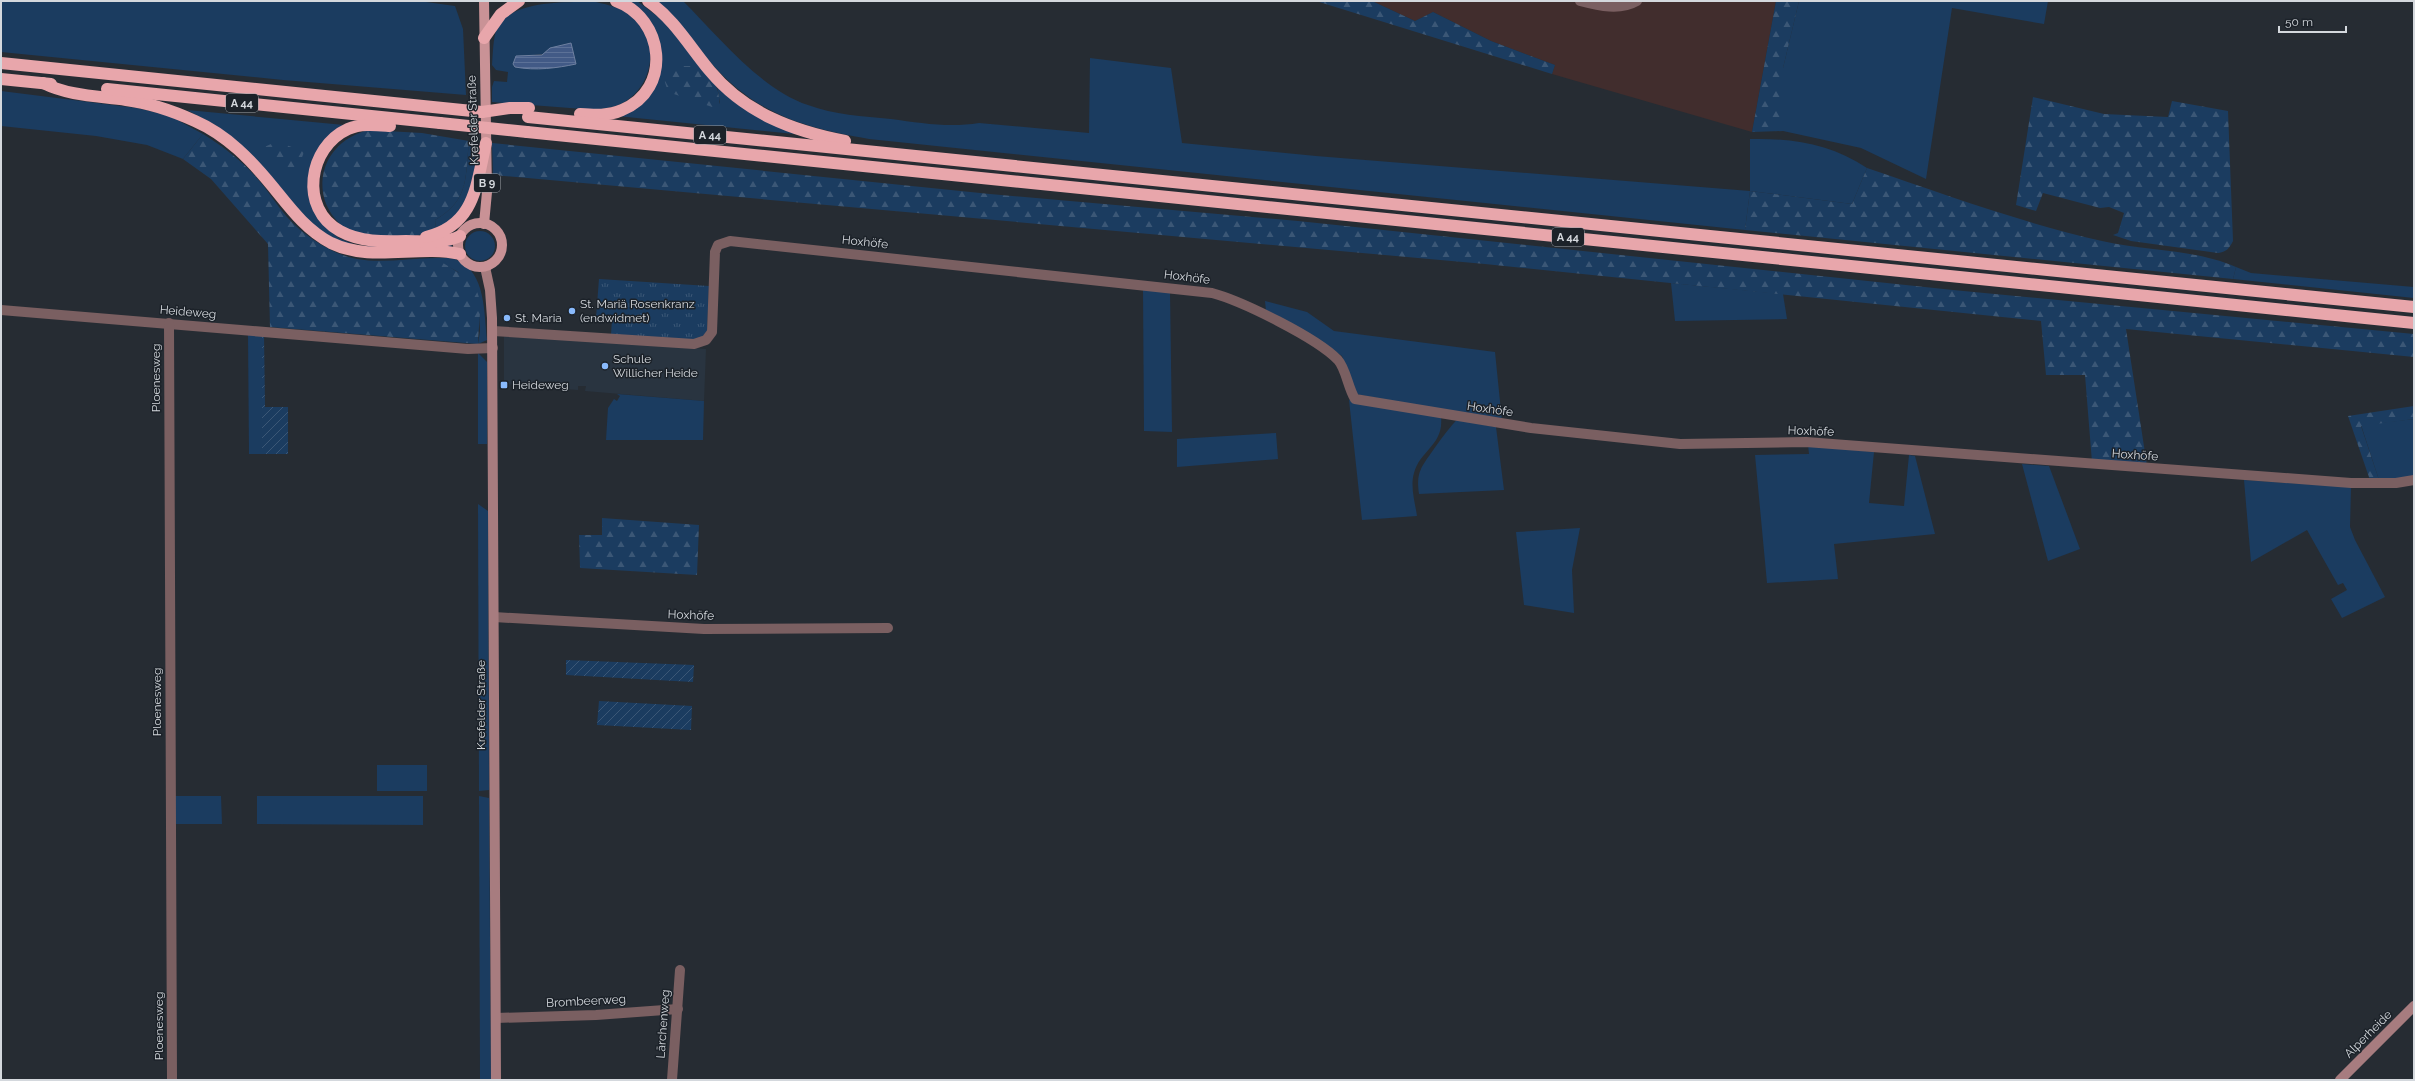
<svg xmlns="http://www.w3.org/2000/svg" width="2415" height="1081" font-family="Raleway,sans-serif">
	<style>
		.commercial { fill: #412d2d }
		.built { fill: #293440 }
		.grass { fill: #1b3c60; fill-rule: evenodd }
		.forest { fill: url(#forest-firs) }
		.park { fill: url(#park-tufts) }
		.garden { fill: url(#garden-furrows) }
		.water { fill: url(#water-rules); stroke: #6e80a0 }
		.lines { fill: none; stroke-linecap: round; stroke-linejoin: round }
		.street { stroke: #7a5f61; stroke-width: 10 }
		.secondary { stroke: #a77c7f; stroke-width: 10 }
		.primary { stroke: #c99296; stroke-width: 10 }
		.highway { stroke: #e8a6ab; stroke-width: 12 }
		.highway-bridge { stroke: #e8a6ab; stroke-width: 12 }
		.poi-dot { fill: #89bafc; stroke: #1c2229; stroke-width: 1.5 }
		.labels { text-anchor: middle; dominant-baseline: central; stroke-width: 3; stroke-linejoin: round; paint-order: stroke }
		.shield { fill: #1c2229; stroke: #9da1a7; stroke-width: 1 }
		.shield-label { font-size: 11px; font-weight: bold; fill: #d4d8dd }
		.street-label { font-size: 12px; fill: #d4d8dd; stroke: #1c2229 }
		.poi-label { font-size: 12px; fill: #d4d8dd; stroke: #1c2229; text-anchor: start }
	</style>
	<defs>
		<pattern id="forest-firs" width="22" height="20" patternUnits="userSpaceOnUse"><rect width="22" height="20" fill="#1b3c60"/><path d="M5 1l3.5 6h-7zM16 11l3.5 6h-7z" fill="#3b5776"/></pattern>
		<pattern id="park-tufts" width="24" height="20" patternUnits="userSpaceOnUse"><rect width="24" height="20" fill="#1b3c60"/><path d="M3 7l-1-3M5 7V3M7 7l1-3M15 17l-1-3M17 17v-4M19 17l1-3" fill="none" stroke="#3b5776"/></pattern>
		<pattern id="garden-furrows" width="10" height="10" patternUnits="userSpaceOnUse"><rect width="10" height="10" fill="#1b3c60"/><path d="M-1 1l2-2M0 10L10 0M9 11l2-2" fill="none" stroke="#3b5776"/></pattern>
		<pattern id="water-rules" width="6" height="5" patternUnits="userSpaceOnUse"><rect width="6" height="5" fill="#425a86"/><path d="M0 2.5h6" fill="none" stroke="#5c7197"/></pattern>
	</defs>
	<rect width="100%" height="100%" fill="#262c33"/>
	<polygon class="commercial" points="1372,1 1776,1 1752,132 1552,74 1555,65 1491,41 1433,12 1415,21"/>
	<polygon class="built" points="504,335 706,349 704,401 585,391 586,386 578,386 578,390 504,384"/>
	<g class="grass">
		<polygon points="1,1 419,1 455,6 463,29 466,95 283,80 1,52"/>
		<polygon points="624,1 637,1 665,22 703,66 720,104 717,85 795,133 794,134 617,116 633,108 660,52"/>
		<path d="M657 1H683C718 36 760 89 808 105 834 115 863 116 891 119 921 123 949 128 979 123L1089 133 1090 58 1171 68 1182 143 1316 156 1750 191V139C1793 138 1831 144 1867 168L1852 204 1750 191 1745 230 869 139C804 128 756 114 711 63 692 42 678 20 657 1Z"/>
		<polygon points="1799,1 2048,1 2044,24 1952,8 1926,179 1861,148 1783,131 1783,68"/>
		<path d="M596 2C609 5 621 8 633 16 660 38 654 84 626 101 617 107 607 108 596 110L492 102V87L494 81 507 82 508 72 496 70 492 65C493 53 493 38 497 28 511 0 566 2 596 2ZM545 54V67L534 68 522 56Z"/>
		<polygon points="1,91 137,108 170,116 203,134 183,159 147,145 96,136 1,126"/>
		<polygon points="187,110 355,126 338,130 312,179 329,230 339,238 358,246 451,244 453,250 381,253 328,240 217,126"/>
		<path d="M469 141 475 142V174L462 211 436 230 435 220C470 200 465 177 469 141Z"/>
		<circle cx="480" cy="246" r="15"/>
		<path d="M442 258C446 258 453 258 457 260 486 272 484 314 487 340L478 344 480 331 479 306 458 272 442 263Z"/>
		<polygon points="2236,267 2251,273 2414,287 2414,298 2233,279"/>
		<polygon points="1671,283 1783,294 1787,319 1675,321"/>
		<polygon points="1143,288 1170,291 1172,432 1144,431"/>
		<polygon points="1265,301 1307,312 1334,331 1495,352 1502,421 1355,394 1342,356 1309,334 1266,311"/>
		<polygon points="248,334 262,335 262,454 249,454"/>
		<polygon points="478,353 487,362 487,444 478,444"/>
		<polygon points="617,394 704,401 703,440 606,440 608,408 614,399 617,401 620,396"/>
		<path d="M1349 400 1441 417C1444 445 1420 450 1414 473 1410 486 1415 502 1417 516L1362 520Z"/>
		<polygon points="2414,419 2414,477 2379,480 2361,425"/>
		<path d="M1457 420 1496 427 1504 490 1419 494C1418 486 1417 477 1421 469 1423 463 1453 422 1457 420Z"/>
		<polygon points="1276,433 1278,459 1177,467 1177,439"/>
		<polygon points="1808,445 1874,452 1869,503 1904,506 1909,455 1915,456 1935,534 1834,544 1838,579 1767,583 1755,455 1809,454"/>
		<polygon points="2022,464 2049,466 2080,549 2048,561"/>
		<polygon points="2244,480 2351,487 2350,527 2355,540 2385,597 2342,618 2331,599 2347,590 2343,583 2338,585 2307,530 2251,562"/>
		<polygon points="478,504 488,511 489,790 479,791"/>
		<polygon points="1580,528 1572,570 1574,613 1524,605 1516,532"/>
		<rect x="377" y="765" width="50" height="26"/>
		<polygon points="174,796 221,796 222,824 175,824"/>
		<polygon points="257,796 423,796 423,825 257,824"/>
		<polygon points="479,796 489,798 491,1080 480,1080"/>
	</g>
	<g class="forest">
		<polygon points="1316,1 1372,1 1415,21 1433,12 1491,41 1555,65 1552,74"/>
		<polygon points="1776,1 1799,1 1783,68 1783,131 1752,132"/>
		<path d="M672 66H703C712 78 723 92 718 109L668 92 664 79 668 69Z"/>
		<path d="M2033 97 2104 114 2168 117 2172 101 2228 111 2233 241C2229 249 2226 252 2218 253L2131 241 2113 235 2118 233 2124 213 2109 207 2100 208 2043 193 2036 211 2016 205Z"/>
		<path d="M368 130 422 133 469 141C465 177 470 200 435 220L436 230C409 240 368 243 342 226 335 220 328 210 325 201 315 167 335 139 368 130Z"/>
		<path d="M203 134C222 146 240 159 255 176 267 189 276 204 287 217 304 236 331 254 357 259 385 264 413 257 442 258L443 263C489 290 480 296 478 344L270 327 268 244 211 179 183 159Z"/>
		<polygon points="492,143 990,194 1298,221 1953,290 2414,334 2414,357 2126,329 2147,466 2092,462 2085,375 2046,375 2041,321 1485,264 493,175"/>
		<polygon points="271,144 284,144 304,152 293,181 260,149"/>
		<path d="M1867 168C1944 194 2022 223 2102 241 2146 251 2195 249 2236 267L2233 279 1745 230 1750 191 1852 204Z"/>
		<polygon points="2414,406 2414,419 2361,426 2379,480 2370,480 2348,416"/>
		<polygon points="602,518 699,525 697,575 580,568 579,535 602,535"/>
	</g>
	<polygon class="park" points="599,279 709,286 707,331 702,337 691,341 611,335 612,319 596,318"/>
	<g class="garden">
		<polygon points="262,335 264,335 265,407 288,407 288,454 262,454"/>
		<polygon points="566,660 694,665 693,682 566,675"/>
		<polygon points="599,701 692,706 691,730 597,725"/>
	</g>
	<path class="water" d="M571 43 576 64C557 68 536 71 515 67L513 64 516 56 542 55 550 48Z"/>
	<g class="lines">
		<g class="street">
			<path d="M1580 1C1599 6 1620 11 1637 1"/>
			<polyline points="1,310 468,349 493,348"/>
			<polyline points="169,323 172,1080"/>
			<path d="M493 331 694 344 706 340 712 332 715 252 718 245 730 241 1212 293C1242 301 1317 338 1338 360 1346 369 1348 388 1355 399L1531 428 1680 444 1806 442 2351 483H2396L2414 480"/>
			<polyline points="494,617 704,629 888,628"/>
			<polyline points="496,1018 596,1015 678,1009"/>
			<polyline points="672,1080 680,970"/>
		</g>
		<g class="secondary">
			<polyline points="485,267 490,290 492,318 496,1080"/>
			<polyline points="2340,1080 2414,1006"/>
		</g>
		<g class="primary">
			<polyline points="484,1 487,192 484,224"/>
			<circle cx="480" cy="245" r="22"/>
		</g>
		<g class="highway">
			<path d="M648 1C674 19 690 47 710 71 745 113 793 131 845 141"/>
			<polyline points="484,38 501,14 519,1"/>
			<polyline points="1,63 482,112"/>
			<polyline points="1,79 51,84"/>
			<path d="M43 83C69 96 98 96 126 100 150 103 173 111 195 121 227 135 251 160 273 187 290 208 306 230 331 243 372 263 418 244 460 254"/>
			<polyline points="107,89 440,123"/>
			<path d="M580 114C594 115 609 116 622 110 673 89 664 18 616 1"/>
			<polyline points="528,117 2414,307"/>
			<path d="M390 126C377 125 361 123 348 129 308 147 299 209 340 231 360 242 383 242 406 241 423 241 444 244 460 236"/>
			<polyline points="527,132 2414,323"/>
			<path d="M426 237C476 225 476 184 486 143"/>
		</g>
		<g class="highway-bridge">
			<polyline points="482,112 510,108 529,108"/>
			<polyline points="440,123 527,132"/>
		</g>
	</g>
	<g class="poi-dot">
		<circle cx="572" cy="311" r="4"/>
		<circle cx="507" cy="318" r="4"/>
		<circle cx="605" cy="366" r="4"/>
		<rect x="500" y="381" width="8" height="8" rx="2"/>
	</g>
	<g class="labels">
		<g class="shield">
			<rect x="226" y="94" width="32" height="18" rx="3"/>
			<rect x="694" y="126" width="32" height="18" rx="3"/>
			<rect x="474" y="174" width="26" height="18" rx="3"/>
			<rect x="1552" y="228" width="32" height="18" rx="3"/>
		</g>
		<g class="shield-label">
			<text x="242" y="103">A 44</text>
			<text x="710" y="135">A 44</text>
			<text x="487" y="183">B 9</text>
			<text x="1568" y="237">A 44</text>
		</g>
		<g class="street-label">
			<text transform="translate(473 120) rotate(-92)">Krefelder Straße</text>
			<text transform="translate(865 242) rotate(6)">Hoxhöfe</text>
			<text transform="translate(1187 277) rotate(7)">Hoxhöfe</text>
			<text transform="translate(188 312) rotate(5)">Heideweg</text>
			<text transform="translate(156 378) rotate(-90)">Ploenesweg</text>
			<text transform="translate(1490 409) rotate(8)">Hoxhöfe</text>
			<text transform="translate(1811 431) rotate(2)">Hoxhöfe</text>
			<text transform="translate(2135 455) rotate(4)">Hoxhöfe</text>
			<text transform="translate(691 615) rotate(2)">Hoxhöfe</text>
			<text transform="translate(157 702) rotate(-90)">Ploenesweg</text>
			<text transform="translate(481 705) rotate(-90)">Krefelder Straße</text>
			<text transform="translate(586 1001) rotate(-3)">Brombeerweg</text>
			<text transform="translate(663 1024) rotate(-86)">Lärchenweg</text>
			<text transform="translate(159 1026) rotate(-90)">Ploenesweg</text>
			<text transform="translate(2368 1034) rotate(-45)">Alperheide</text>
		</g>
		<g class="poi-label">
			<text x="580" y="304">St. Mariä Rosenkranz<tspan x="580" dy="14">(endwidmet)</tspan></text>
			<text x="515" y="318">St. Maria</text>
			<text x="613" y="359">Schule<tspan x="613" dy="14">Willicher Heide</tspan></text>
			<text x="512" y="385">Heideweg</text>
		</g>
	</g>
	<rect width="2415" height="1081" fill="none" stroke="#d4d8dd" stroke-width="4"/>
	<path d="M2279 26v6h67v-6" fill="none" stroke="#d4d8dd" stroke-width="2"/>
	<text x="2285" y="26" font-size="12" fill="#d4d8dd" stroke="#1c2229" stroke-width="3" paint-order="stroke">50 m</text>
</svg>
